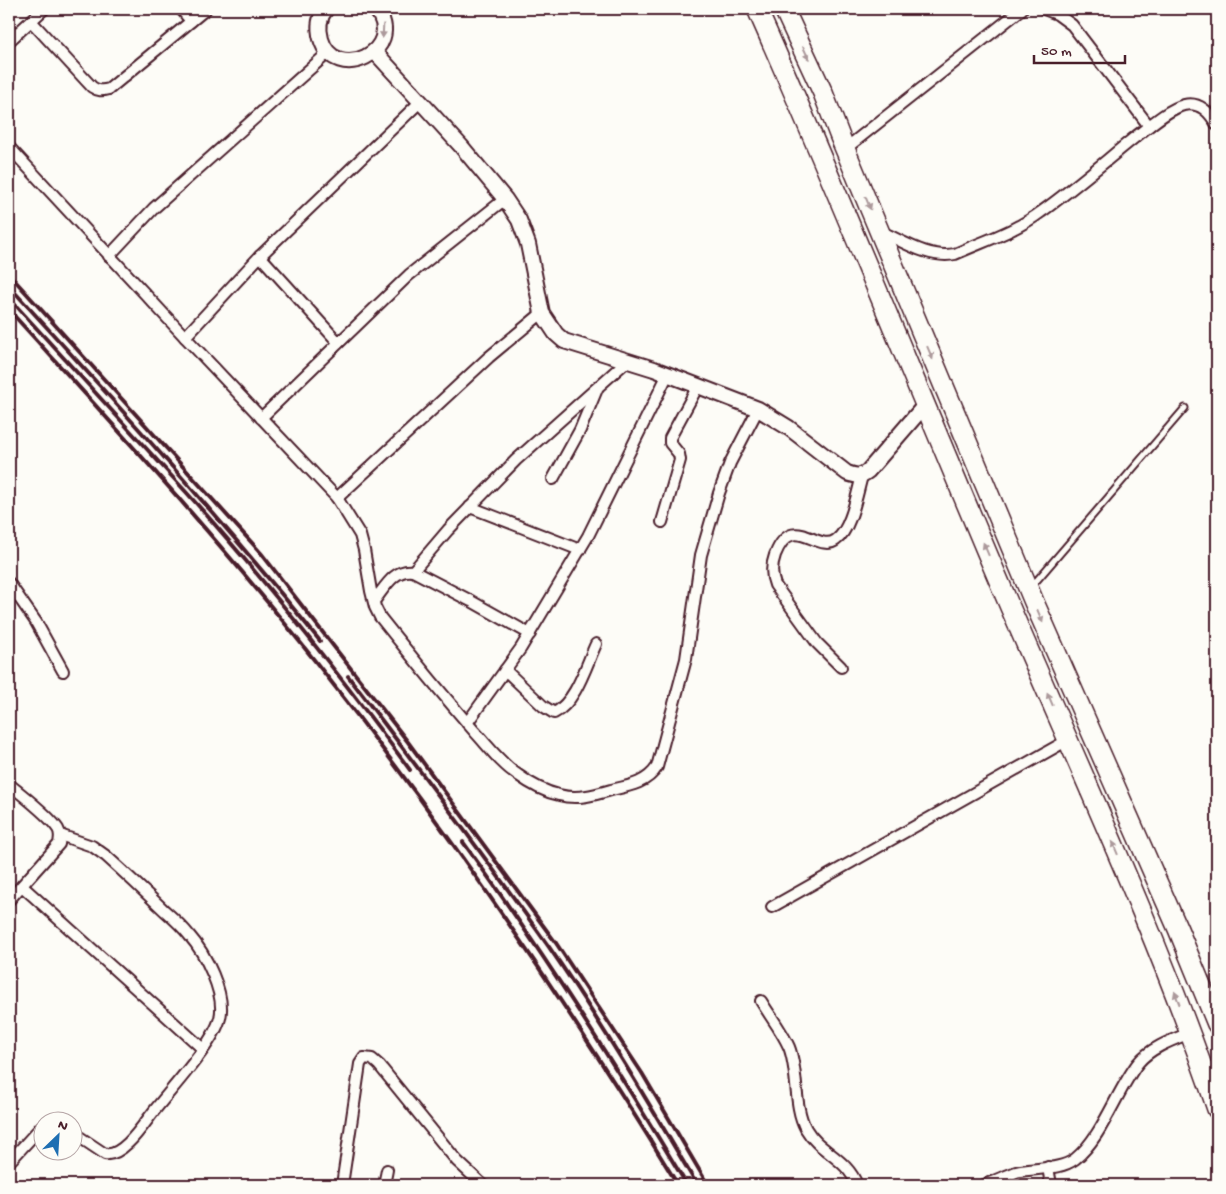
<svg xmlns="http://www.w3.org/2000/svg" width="1226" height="1194" font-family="'Gochi Hand',sans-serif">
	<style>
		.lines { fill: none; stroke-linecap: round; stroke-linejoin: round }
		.lane-casing { stroke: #4a1f2b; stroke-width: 9 }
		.street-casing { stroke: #4a1f2b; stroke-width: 14 }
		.secondary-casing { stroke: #4a1f2b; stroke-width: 18 }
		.highway-casing { stroke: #4a1f2b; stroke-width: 22 }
		.lane { stroke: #fdfcf7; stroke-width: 5 }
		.street { stroke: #fdfcf7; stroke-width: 10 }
		.secondary { stroke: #fdfcf7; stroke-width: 14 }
		.highway { stroke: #fdfcf7; stroke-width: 19 }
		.rail { stroke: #4a1f2b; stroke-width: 4 }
		.oneway { fill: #ac999b }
	</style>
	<rect width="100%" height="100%" fill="#fdfcf7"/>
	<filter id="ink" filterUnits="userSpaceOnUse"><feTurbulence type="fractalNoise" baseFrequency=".02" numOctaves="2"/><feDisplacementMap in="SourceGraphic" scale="10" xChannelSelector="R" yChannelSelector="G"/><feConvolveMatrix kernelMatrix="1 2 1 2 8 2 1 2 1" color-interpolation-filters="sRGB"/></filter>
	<g filter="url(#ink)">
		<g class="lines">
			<defs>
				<polyline id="lane" points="1032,586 1185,408"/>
				<g id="street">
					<polyline points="181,9 191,21"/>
					<polyline points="1044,9 1057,14 1072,25 1149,126"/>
					<path d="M31 21 92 87C98 91 102 91 109 89L206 9"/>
					<polyline points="9,41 44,9"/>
					<path d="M9 147 185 337 337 498 360 535 364 550 371 591 375 607 380 617C411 656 442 694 475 732 488 746 501 764 518 775 529 783 545 792 559 795 577 800 594 795 611 790 629 786 647 783 657 767L686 659 701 555 719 493 730 463 758 409"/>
					<polyline points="845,149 1022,9"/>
					<path d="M880 231C904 242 929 259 955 254 984 241 1016 231 1041 212 1073 189 1103 163 1134 138 1147 128 1168 109 1184 105 1200 101 1210 113 1217 125"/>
					<polyline points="109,256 154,208 329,52"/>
					<polyline points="260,256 338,342"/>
					<polyline points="185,337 260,256 420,102"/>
					<polyline points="261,418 409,275 505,199"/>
					<polyline points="553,479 580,430 597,389"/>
					<polyline points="337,498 489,357 542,313"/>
					<polyline points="470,507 580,550"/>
					<polyline points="662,522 680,460 679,454 670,443 670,438 698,386"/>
					<polyline points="413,571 448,530 516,460 627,361"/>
					<polyline points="9,583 36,622 63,671"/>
					<path d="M374 601C384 589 394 568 413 571L471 601 530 634"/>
					<path d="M841 667 817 643 775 585C771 575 771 566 775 555 793 510 817 554 836 540 851 530 857 493 862 476"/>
					<path d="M505 670 543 706 554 713C576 702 586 665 596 644"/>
					<polyline points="467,723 521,648 588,536 668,374"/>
					<path d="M9 784C22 795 49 815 58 829 61 834 60 838 59 844L9 900"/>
					<path d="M60 835 92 846 106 856C126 874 145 892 165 911 173 918 182 926 189 935 205 953 226 994 220 1018 214 1043 171 1089 154 1111 143 1125 123 1157 105 1154L72 1132"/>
					<polyline points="22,886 203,1049"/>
					<polyline points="772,907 1068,740"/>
					<path d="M761 1001C770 1016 782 1031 789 1047 799 1072 793 1106 806 1129 819 1152 847 1158 857 1185"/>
					<polyline points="9,1162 42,1126"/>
					<polyline points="1048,1167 1051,1185"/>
					<polyline points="342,1185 360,1064 364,1058 372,1059 379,1065 457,1161 483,1185"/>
					<polyline points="384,1185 387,1170"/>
					<path d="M984 1185C995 1181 1005 1176 1016 1172 1035 1167 1059 1171 1075 1159 1102 1138 1117 1090 1138 1063 1150 1048 1172 1040 1190 1033"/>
				</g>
				<g id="secondary">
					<path d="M326 9C319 17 318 28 321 39 334 85 408 51 376 9"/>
					<path d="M375 52 461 146 505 199 519 220 528 244 542 313 556 334 564 341 654 369 758 409 789 428 847 473C855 476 861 477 868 471L925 405"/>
				</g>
				<g id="highway">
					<path d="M757 9C844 204 923 403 1007 600 1079 768 1158 935 1217 1109"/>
					<polyline points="784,9 823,93 840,137 1034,602 1178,929 1217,1024"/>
				</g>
			</defs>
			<use href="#lane" class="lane-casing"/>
			<use href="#street" class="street-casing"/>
			<use href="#secondary" class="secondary-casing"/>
			<use href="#highway" class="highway-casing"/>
			<use href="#lane" class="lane"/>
			<use href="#street" class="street"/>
			<use href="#secondary" class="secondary"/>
			<use href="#highway" class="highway"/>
			<g class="rail">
				<polyline points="9,274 261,553 408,742 556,943 642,1073 708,1185"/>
				<path d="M9 286C115 402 221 518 320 641"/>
				<path d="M9 298C68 363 128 428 187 493 266 581 340 675 410 770"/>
				<path d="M9 310C113 425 219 539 315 661 447 828 567 1003 678 1185"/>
				<path d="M348 676C416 765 484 855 549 947 602 1024 650 1105 697 1185"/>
				<path d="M463 842C544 953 617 1068 687 1185"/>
			</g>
		</g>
		<defs><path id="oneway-solid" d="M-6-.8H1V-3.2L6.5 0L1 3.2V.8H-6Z" transform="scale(1.25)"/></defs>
		<g class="oneway">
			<use href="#oneway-solid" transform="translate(383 31) rotate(93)"/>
			<use href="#oneway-solid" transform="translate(806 53) rotate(65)"/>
			<use href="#oneway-solid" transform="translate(868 203) rotate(68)"/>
			<use href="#oneway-solid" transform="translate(930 353) rotate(67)"/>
			<use href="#oneway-solid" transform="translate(986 549) rotate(-113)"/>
			<use href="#oneway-solid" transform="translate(1040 616) rotate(67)"/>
			<use href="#oneway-solid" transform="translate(1050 699) rotate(-113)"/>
			<use href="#oneway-solid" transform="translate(1115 848) rotate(-113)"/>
			<use href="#oneway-solid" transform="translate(1177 998) rotate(-111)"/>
		</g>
	</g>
	<rect width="1226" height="1194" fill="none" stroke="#fdfcf7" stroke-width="30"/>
	<rect x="15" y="15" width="1196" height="1164" fill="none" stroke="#4a1f2b" stroke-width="2" filter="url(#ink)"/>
	<g transform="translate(58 1136) rotate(25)"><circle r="24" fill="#fdfcf7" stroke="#b5a4a5"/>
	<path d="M0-4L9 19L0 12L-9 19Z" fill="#1f6fb2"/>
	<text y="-8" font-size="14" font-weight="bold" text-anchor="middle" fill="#4a1f2b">N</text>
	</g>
	<path d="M1034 55v8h91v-8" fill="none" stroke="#4a1f2b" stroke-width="2.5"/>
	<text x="1041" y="55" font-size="15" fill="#4a1f2b" stroke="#fdfcf7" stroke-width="4" paint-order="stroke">50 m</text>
</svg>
